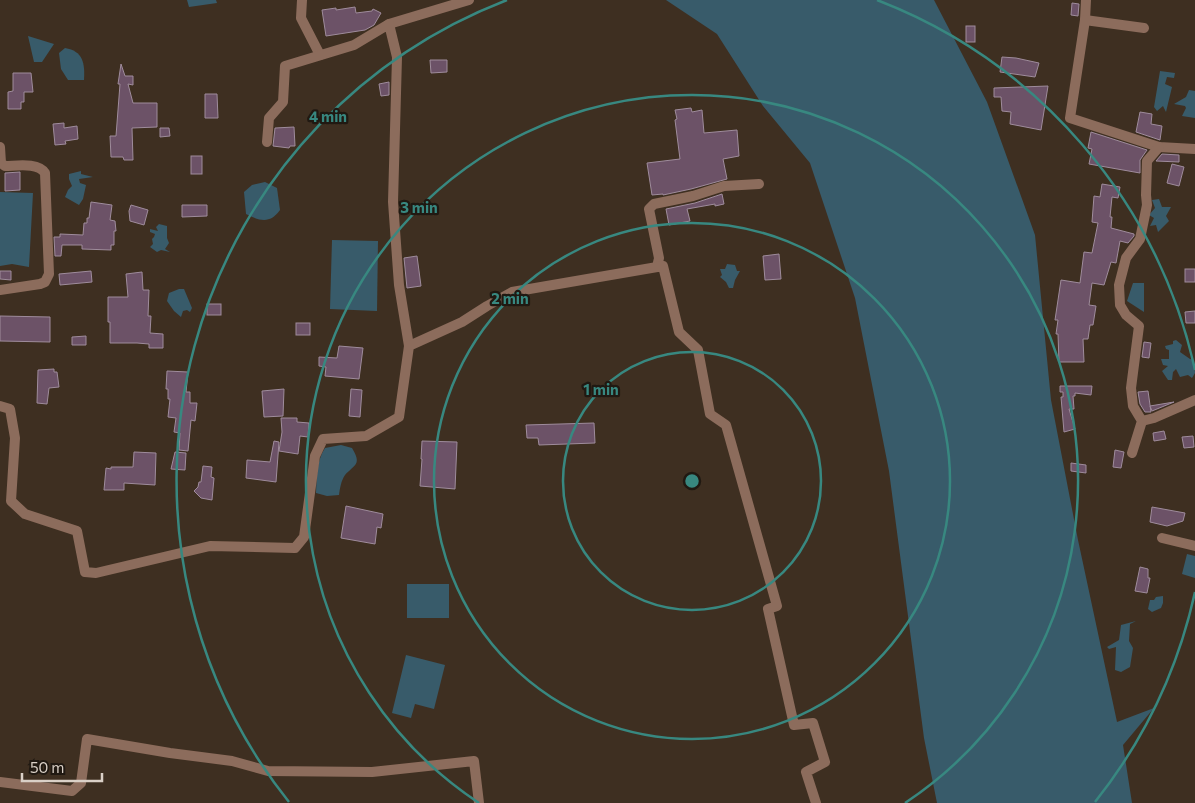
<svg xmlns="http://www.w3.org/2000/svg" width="1195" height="803" font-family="Commissioner,sans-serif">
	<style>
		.water { fill: #385b6a }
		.building { fill: #6c5267; stroke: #9f8c9c }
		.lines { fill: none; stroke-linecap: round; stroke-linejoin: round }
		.street { stroke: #8c6c5c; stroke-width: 10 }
		.ring { fill: none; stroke: #388880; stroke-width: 2.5 }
		.centre { fill: #388880; stroke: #201912; stroke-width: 2.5 }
		.ring-label { font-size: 15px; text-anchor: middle; font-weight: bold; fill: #388880; stroke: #201912; stroke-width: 4.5; stroke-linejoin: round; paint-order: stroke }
	</style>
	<rect width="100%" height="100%" fill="#3e2f21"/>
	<g class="water">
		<polygon points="187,0 216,0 217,3 189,7"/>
		<polygon points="666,0 934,0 987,102 1035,235 1051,400 1078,540 1117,722 1154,708 1123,745 1132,803 937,803 924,738 889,471 855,298 810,163 763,106 717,34"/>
		<polygon points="28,36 54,44 42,62 34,62"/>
		<path d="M65 48C83 51 85 63 84 80H68L61 69 59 53Z"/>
		<polygon points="1160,71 1175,73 1174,78 1167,77 1165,84 1172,87 1166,112 1163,106 1157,111 1154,107"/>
		<polygon points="1189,90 1195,91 1195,118 1182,116 1186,108 1185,106 1174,104 1186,97"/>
		<polygon points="81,171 81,174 93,177 79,179 80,183 86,185 83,199 79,205 65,197 68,190 72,186 69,179 69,174"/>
		<path d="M265 182 277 188 280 210C270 224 260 221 246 214L244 192 252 185Z"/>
		<polygon points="0,192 33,193 29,267 12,264 0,266"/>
		<polygon points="1159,199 1162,207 1171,207 1166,216 1169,221 1158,232 1156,225 1150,226 1154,218 1149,215 1155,208 1152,200"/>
		<polygon points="159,224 167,226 167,238 169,243 165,249 170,252 161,250 157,252 150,247 153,244 152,239 154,237 155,234 150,232 150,229 158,231 156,227"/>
		<polygon points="332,240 378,241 377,311 330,309"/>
		<polygon points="727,264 735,265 737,271 740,271 735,280 733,288 729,288 726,282 720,277 722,275 720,269 725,269"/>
		<polygon points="1133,283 1144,283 1144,312 1127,301"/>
		<polygon points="179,289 184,289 192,308 190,312 187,310 183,311 181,317 174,311 167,301 169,293"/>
		<polygon points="1176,340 1182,345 1180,352 1190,359 1194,360 1195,373 1192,378 1188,375 1180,377 1176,369 1173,372 1172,380 1168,380 1162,371 1168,366 1163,365 1161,359 1169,359 1169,350 1166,349 1165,346 1173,344 1173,341"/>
		<path d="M341 445 352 448C362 465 355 464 345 475 341 481 340 488 339 495L327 496 316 493C317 477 316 462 325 448Z"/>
		<polygon points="1187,554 1195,556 1195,578 1182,574"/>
		<rect x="407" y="584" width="42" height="34"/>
		<polygon points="1163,596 1163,603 1161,608 1152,612 1148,609 1150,600 1154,600 1156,597"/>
		<polygon points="1136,621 1130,624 1129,641 1133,648 1130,667 1121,672 1115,670 1116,647 1109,649 1107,647 1119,640 1121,625"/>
		<polygon points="406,655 445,665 434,709 415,704 411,718 392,713"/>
	</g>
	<g class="building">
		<polygon points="1072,3 1079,4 1078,16 1071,15"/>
		<polygon points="355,7 356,13 372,11 373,9 381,13 374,25 365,30 326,36 322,10 336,8 336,10"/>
		<rect x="966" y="26" width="9" height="16"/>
		<polygon points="1002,57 1016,58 1039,63 1035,77 1000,72"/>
		<polygon points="430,60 447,60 447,72 431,73"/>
		<polygon points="121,64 125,76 133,76 133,85 128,84 133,103 157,103 157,127 132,128 133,160 124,160 123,157 111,157 110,136 116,136 120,84 118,84"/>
		<polygon points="13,73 31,73 33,92 24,92 24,102 21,102 21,109 8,109 8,92 13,91"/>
		<polygon points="389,82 389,95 381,96 379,84"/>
		<polygon points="1048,86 1041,130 1010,124 1011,112 1002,111 1001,97 994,97 994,88"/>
		<polygon points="205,94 217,94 218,118 205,118"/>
		<polygon points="691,108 692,112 702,110 704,133 737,130 739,156 723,159 727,179 691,189 663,195 663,194 652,195 647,163 680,159 675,120 677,119 675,110"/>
		<polygon points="1140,112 1152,114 1151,124 1162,126 1160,140 1136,132"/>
		<polygon points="64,123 64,128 77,126 78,139 65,141 66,144 55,145 53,124"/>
		<polygon points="294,127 295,146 290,146 289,148 273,146 275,128"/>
		<polygon points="160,128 169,128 170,136 160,137"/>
		<polygon points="1091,132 1147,150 1140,160 1140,173 1089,164 1092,149 1088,148"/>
		<polygon points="1162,154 1179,155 1179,162 1156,161"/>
		<rect x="191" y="156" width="11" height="18"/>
		<polygon points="1172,164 1184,167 1179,186 1167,183"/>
		<polygon points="20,172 20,190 5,191 5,173"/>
		<polygon points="1102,184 1120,187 1118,198 1112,197 1110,217 1112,217 1111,228 1134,234 1134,236 1128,243 1120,241 1116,263 1111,262 1104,285 1092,283 1089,305 1096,306 1093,325 1090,325 1088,339 1083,339 1084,362 1059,362 1058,334 1056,334 1058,320 1055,320 1061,280 1080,283 1084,252 1092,253 1098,223 1092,222 1094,196 1100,197"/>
		<polygon points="722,194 724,204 715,206 715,204 687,209 690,221 669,225 666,209 695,203"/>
		<polygon points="91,202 112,205 110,220 115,221 116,231 114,231 114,245 111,245 111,250 82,249 82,245 62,245 61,256 55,256 54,237 60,237 60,234 83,235 84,223 87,223 87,218 89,218"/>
		<polygon points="131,205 148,210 144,225 130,221 129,211"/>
		<polygon points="182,205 207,205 207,216 182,217"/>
		<polygon points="779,254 781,279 765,280 763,256"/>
		<polygon points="417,256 421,286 407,288 404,258"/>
		<rect x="1185" y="269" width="10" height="13"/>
		<polygon points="0,271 11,271 11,280 0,279"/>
		<polygon points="91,271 92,282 60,285 59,274"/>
		<polygon points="142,272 143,290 149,290 148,316 151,316 150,333 163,334 163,348 149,348 149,344 137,343 110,343 110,322 108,322 108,297 128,297 126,274"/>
		<rect x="207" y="304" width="14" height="11"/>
		<polygon points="1195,311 1195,323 1186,323 1185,312"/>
		<polygon points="0,316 50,317 50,342 0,341"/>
		<rect x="296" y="323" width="14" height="12"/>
		<polygon points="86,336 86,345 72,345 72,337"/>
		<polygon points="1144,342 1151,343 1149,358 1142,357"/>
		<polygon points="339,346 363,348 359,379 325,376 326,367 319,366 319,357 337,358"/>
		<polygon points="54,369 54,372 57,372 59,387 49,388 47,404 37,403 38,370"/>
		<polygon points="167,371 188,372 186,392 190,392 190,403 197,403 195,421 191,420 188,451 179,450 180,433 174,432 176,418 168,417 170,399 168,399 168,389 166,389"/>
		<polygon points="1060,386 1092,386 1091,395 1075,393 1075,396 1073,396 1074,409 1069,409 1075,429 1064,432 1061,397 1063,397 1063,392 1060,392"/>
		<polygon points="284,389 283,416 264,417 262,391"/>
		<polygon points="351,389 362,390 360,417 349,416"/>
		<polygon points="1148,391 1151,412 1145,412 1140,404 1138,392"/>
		<polygon points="1174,402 1152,411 1150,406"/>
		<polygon points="281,418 297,418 297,422 309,423 308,437 300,436 298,454 279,451 282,432"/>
		<polygon points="594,423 595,443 539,445 538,438 527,438 526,425"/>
		<polygon points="1164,431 1166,439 1154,441 1153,433"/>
		<polygon points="1193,436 1194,447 1184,448 1182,437"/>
		<polygon points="274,441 279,442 276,482 246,478 247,460 270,462"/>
		<polygon points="422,441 457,442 455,489 420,486 422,459 421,459"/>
		<polygon points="1115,450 1124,452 1121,468 1113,467"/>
		<polygon points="134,452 156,453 155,485 124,483 124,490 104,490 106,468 111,469 111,467 133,467"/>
		<polygon points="175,452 186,453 185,470 171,469"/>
		<polygon points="1071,463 1086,465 1086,473 1071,471"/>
		<polygon points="203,466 212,467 211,477 214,478 212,500 201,498 194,491 198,487 199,482 201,482"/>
		<polygon points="346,506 383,514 381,528 377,527 375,544 341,538"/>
		<polygon points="1152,507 1185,513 1183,521 1167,526 1150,522"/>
		<polygon points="1140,567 1148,569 1148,578 1150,578 1147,593 1135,591"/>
	</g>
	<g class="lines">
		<g class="street">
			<polyline points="302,0 301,18 320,55"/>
			<polyline points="1085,20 1086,0"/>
			<polyline points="389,24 469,0"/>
			<polyline points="1144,28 1085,20 1070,118 1159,147 1195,149"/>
			<polyline points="267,142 269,118 283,102 285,66 354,45 389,24 397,57 393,202 399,285 409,346"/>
			<path d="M0 147 1 163 5 166C16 166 38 162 45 173L49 274 45 282 40 284 0 290"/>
			<polyline points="657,267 659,258 649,209 654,204 693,196 724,186 759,184"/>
			<polyline points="0,406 10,409 15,438 11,501 25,514 77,531 85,572 96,573 210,546 295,548 304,537 315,456 323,439 366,436 399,417 409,346 462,322 487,306 512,292 663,266 679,332 698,350 710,414 726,425 777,606 768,609 794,725 813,723 825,762 806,772 816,803"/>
			<polyline points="1142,421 1154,418 1195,400"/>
			<polyline points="1132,453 1142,421 1133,406 1131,388 1139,326 1126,315 1120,305 1119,285 1126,258 1140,239 1147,205 1146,195 1147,161 1159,147"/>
			<polyline points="1162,538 1195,546"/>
			<polyline points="0,782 72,791 81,783 87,739 170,753 232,761 268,771 372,772 474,761 479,803"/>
		</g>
	</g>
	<g class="ring">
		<circle cx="692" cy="481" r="129"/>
		<circle cx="692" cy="481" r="258"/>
		<path d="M479 803A386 386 0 1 1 905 803"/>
		<path d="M1195 592A515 515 0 0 1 1095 802M289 802A515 515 0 0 1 507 0M877 0A515 515 0 0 1 1195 370"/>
	</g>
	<circle cx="692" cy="481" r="8" class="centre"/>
	<g class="ring-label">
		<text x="328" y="122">4 min</text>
		<text x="419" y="213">3 min</text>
		<text x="510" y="304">2 min</text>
		<text x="601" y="395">1 min</text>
	</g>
	<path d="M22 773v8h80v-8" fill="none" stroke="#dad0c7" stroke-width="2.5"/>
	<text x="30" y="773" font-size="15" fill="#dad0c7" stroke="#201912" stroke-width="4" paint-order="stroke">50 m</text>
</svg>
